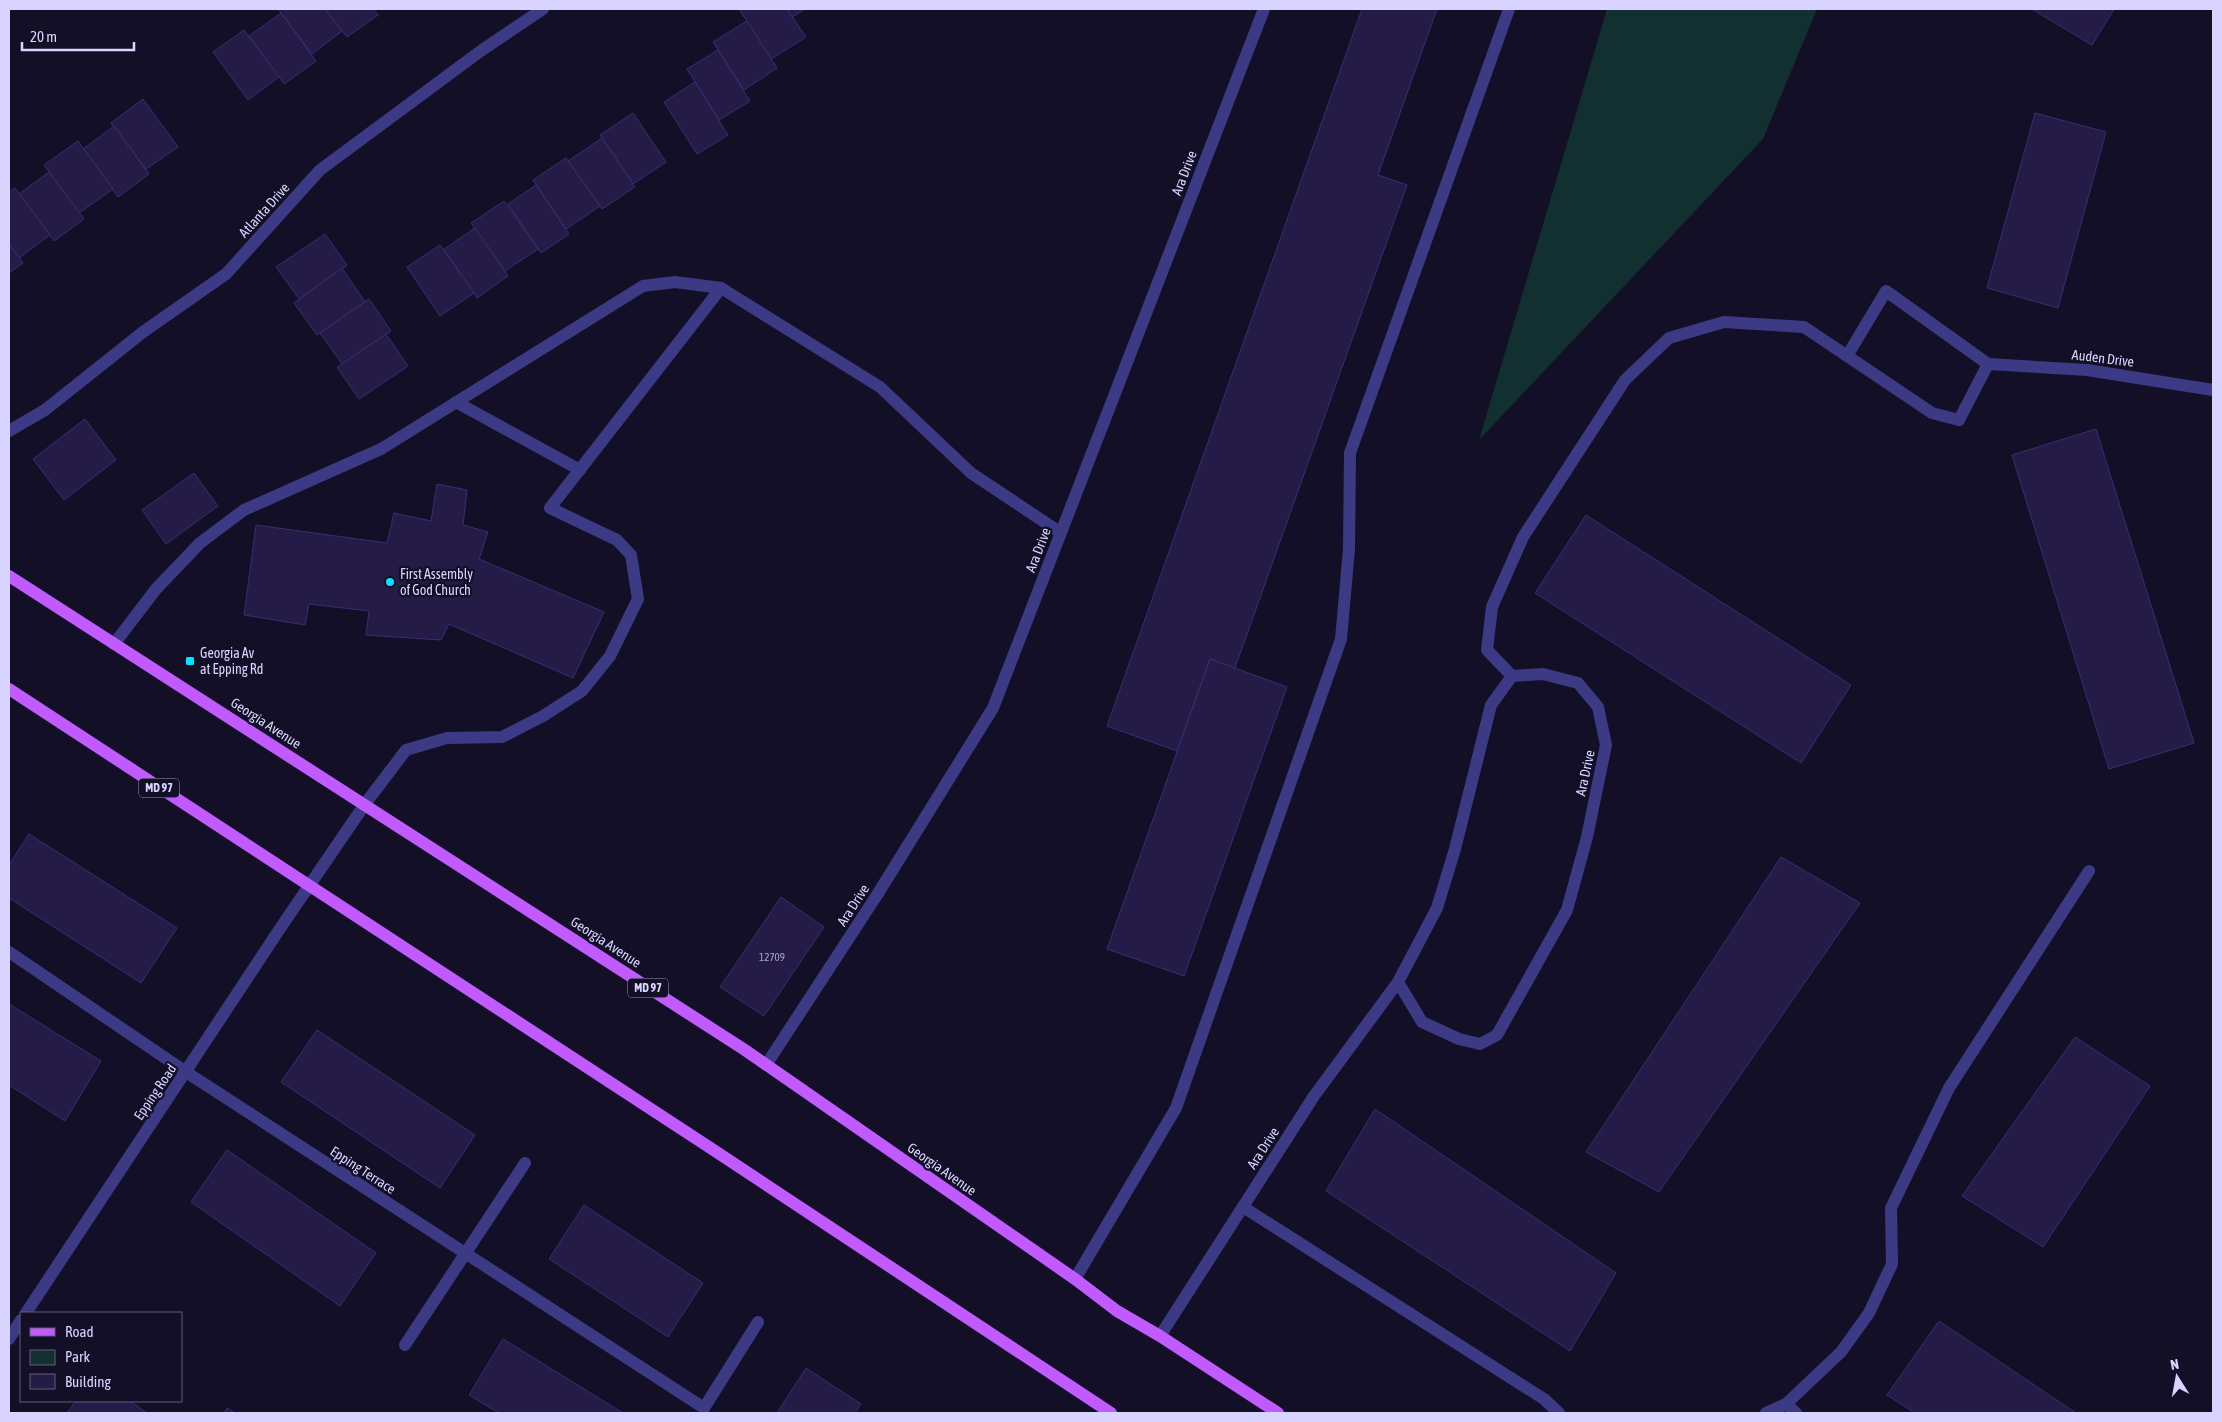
<svg xmlns="http://www.w3.org/2000/svg" width="2222" height="1422" font-family="'Asap Condensed',sans-serif">
	<style>
		.green { fill: #12302f }
		.building { fill: #241b47; stroke: #3b2d73 }
		.lines { fill: none; stroke-linecap: round; stroke-linejoin: round }
		.minor { stroke: #3d3a85; stroke-width: 12 }
		.major { stroke: #c25bff; stroke-width: 12 }
		.poi-dot { fill: #00e5ff; stroke: #130f26; stroke-width: 2 }
		.labels { text-anchor: middle; dominant-baseline: central; stroke-width: 4.5; stroke-linejoin: round; paint-order: stroke }
		.number-label { font-size: 11px; fill: #aca6d1 }
		.shield { fill: #130f26; stroke: #9e99be; stroke-width: 1 }
		.shield-label { font-size: 12px; font-weight: bold; fill: #d9d4ff }
		.street-label { font-size: 14px; fill: #d9d4ff; stroke: #130f26 }
		.poi-label { font-size: 14px; fill: #d9d4ff; stroke: #130f26; text-anchor: start }
	</style>
	<rect width="100%" height="100%" fill="#130f26"/>
	<polygon class="green" points="1607,9 1817,9 1763,139 1479,440"/>
	<g class="building">
		<polygon points="278,9 325,9 342,31 312,54"/>
		<polygon points="325,9 373,9 378,15 347,37"/>
		<polygon points="739,9 787,9 806,37 771,59"/>
		<polygon points="787,9 805,9 792,17"/>
		<polygon points="1362,9 1437,9 1378,175 1407,185 1235,668 1210,659 1177,751 1107,726"/>
		<polygon points="2032,9 2114,9 2092,45"/>
		<polygon points="281,13 316,61 284,84 249,36"/>
		<polygon points="747,21 777,68 744,90 713,42"/>
		<polygon points="244,30 279,77 248,100 213,52"/>
		<polygon points="718,50 750,101 719,120 687,69"/>
		<polygon points="695,82 728,135 697,154 664,102"/>
		<polygon points="143,99 178,147 146,169 111,123"/>
		<polygon points="633,113 666,162 633,184 600,135"/>
		<polygon points="2035,113 2106,132 2058,308 1987,288"/>
		<polygon points="114,126 149,174 118,197 83,149"/>
		<polygon points="602,138 635,187 602,209 568,161"/>
		<polygon points="78,141 113,189 79,213 44,165"/>
		<polygon points="566,158 600,206 566,229 533,180"/>
		<polygon points="49,172 84,219 54,241 19,194"/>
		<polygon points="536,185 569,234 541,253 508,204"/>
		<polygon points="15,188 50,235 19,258 9,244 9,192"/>
		<polygon points="504,201 538,249 505,271 471,223"/>
		<polygon points="475,228 508,276 477,298 444,249"/>
		<polygon points="325,234 347,265 299,299 276,267"/>
		<polygon points="9,244 23,263 9,273"/>
		<polygon points="440,245 474,293 440,316 407,267"/>
		<polygon points="342,268 365,302 317,335 294,303"/>
		<polygon points="369,299 391,331 342,364 320,333"/>
		<polygon points="386,334 408,366 359,399 337,367"/>
		<polygon points="85,419 116,460 64,500 33,459"/>
		<polygon points="2096,429 2194,743 2109,769 2012,455"/>
		<polygon points="194,473 218,506 166,544 142,510"/>
		<polygon points="437,484 467,490 463,525 488,532 479,559 604,612 573,678 449,624 441,640 366,635 369,611 309,604 305,625 244,615 256,525 387,543 394,513 431,521"/>
		<polygon points="1586,515 1851,685 1801,763 1535,593"/>
		<polygon points="1210,659 1287,687 1184,976 1107,949"/>
		<polygon points="29,834 177,928 141,983 9,898 9,865"/>
		<polygon points="1781,857 1860,903 1659,1192 1586,1152"/>
		<polygon points="781,897 824,927 764,1016 720,987"/>
		<polygon points="9,1004 101,1061 65,1121 9,1085"/>
		<polygon points="317,1030 475,1135 440,1188 281,1082"/>
		<polygon points="2075,1037 2150,1086 2043,1247 1962,1196"/>
		<polygon points="1375,1109 1616,1273 1570,1351 1326,1191"/>
		<polygon points="227,1150 376,1253 340,1306 191,1202"/>
		<polygon points="584,1205 703,1283 668,1337 549,1259"/>
		<polygon points="1939,1321 2076,1413 1915,1413 1887,1395"/>
		<polygon points="503,1339 623,1413 499,1413 469,1395"/>
		<polygon points="806,1368 861,1404 855,1413 777,1413"/>
		<polygon points="76,1401 130,1401 147,1413 67,1413"/>
		<polygon points="227,1408 235,1413 224,1413"/>
	</g>
	<g class="lines">
		<g class="minor">
			<polyline points="721,288 880,387 971,473 1061,533"/>
			<polyline points="1847,356 1886,291 1988,364"/>
			<polyline points="1988,364 2087,370 2213,390"/>
			<polyline points="456,402 580,470"/>
			<polyline points="9,431 45,410 143,332 226,274 320,170 482,50 543,9"/>
			<polyline points="1512,676 1487,650 1492,607 1523,537 1625,380 1669,338 1724,322 1804,327 1932,413 1959,420 1988,364"/>
			<polyline points="9,952 186,1072 704,1408 758,1322"/>
			<polyline points="766,1065 877,895 993,708 1264,9"/>
			<polyline points="1243,1207 1544,1399 1559,1413"/>
			<polyline points="1075,1279 1176,1108 1341,639 1349,549 1350,453 1509,9"/>
			<polyline points="26,1313 281,927 365,804 406,750 447,738 502,737 543,716 582,691 610,656 638,599 631,555 617,540 550,508 721,288 675,282 643,286 381,449 244,510 200,543 156,589 114,644"/>
			<polyline points="1160,1336 1314,1096 1398,982 1437,908 1455,849 1491,705 1512,676 1543,674 1578,683 1598,707 1606,745 1587,837 1567,910 1497,1035 1480,1044 1459,1039 1422,1022 1398,982"/>
			<polyline points="9,1339 21,1320"/>
			<polyline points="405,1345 525,1163"/>
			<polyline points="1786,1404 1796,1413"/>
			<polyline points="1766,1413 1786,1404 1841,1352 1869,1313 1892,1264 1891,1208 1949,1088 2089,871"/>
		</g>
		<g class="major">
			<polyline points="9,576 745,1050 1075,1279 1117,1311 1160,1336 1278,1413"/>
			<polyline points="9,689 709,1147 1111,1413"/>
		</g>
	</g>
	<g class="poi-dot">
		<circle cx="390" cy="582" r="5"/>
		<rect x="185" y="656" width="10" height="10" rx="2.5"/>
	</g>
	<g class="labels">
		<g class="number-label">
			<text x="772" y="957">12709</text>
		</g>
		<g class="shield">
			<rect x="139" y="778.5" width="40" height="19" rx="4"/>
			<rect x="628" y="978.5" width="40" height="19" rx="4"/>
		</g>
		<g class="shield-label">
			<text x="159" y="788">MD 97</text>
			<text x="648" y="988">MD 97</text>
		</g>
		<g class="street-label">
			<text transform="translate(1184 173) rotate(-69)">Ara Drive</text>
			<text transform="translate(264 210) rotate(-48)">Atlanta Drive</text>
			<text transform="translate(2103 358) rotate(7)">Auden Drive</text>
			<text transform="translate(1038 550) rotate(-69)">Ara Drive</text>
			<text transform="translate(266 723) rotate(33)">Georgia Avenue</text>
			<text transform="translate(1585 773) rotate(-78)">Ara Drive</text>
			<text transform="translate(853 905) rotate(-57)">Ara Drive</text>
			<text transform="translate(606 942) rotate(33)">Georgia Avenue</text>
			<text transform="translate(155 1092) rotate(-56)">Epping Road</text>
			<text transform="translate(1263 1148) rotate(-57)">Ara Drive</text>
			<text transform="translate(942 1169) rotate(35)">Georgia Avenue</text>
			<text transform="translate(363 1170) rotate(33)">Epping Terrace</text>
		</g>
		<g class="poi-label">
			<text x="400" y="574">First Assembly<tspan x="400" dy="16">of God Church</tspan></text>
			<text x="200" y="653">Georgia Av<tspan x="200" dy="16">at Epping Rd</tspan></text>
		</g>
	</g>
	<rect width="2222" height="1422" fill="none" stroke="#d9d4ff" stroke-width="20"/>
	<rect x="20" y="1312" width="162" height="90" fill="#130f26" stroke="#625e7d"/>
	<rect x="30" y="1328" width="25" height="8" fill="#c25bff" stroke="#625e7d"/>
	<text x="65" y="1337" font-size="15" fill="#d9d4ff">Road</text>
	<rect x="30" y="1350" width="25" height="15" fill="#12302f" stroke="#625e7d"/>
	<text x="65" y="1362" font-size="15" fill="#d9d4ff">Park</text>
	<rect x="30" y="1374" width="25" height="15" fill="#241b47" stroke="#625e7d"/>
	<text x="65" y="1387" font-size="15" fill="#d9d4ff">Building</text>
	<g transform="translate(2177 1377) rotate(349)" stroke="#130f26" stroke-width="4" paint-order="stroke">
	<path d="M0-4L9 19L0 12L-9 19Z" fill="#d9d4ff"/>
	<text y="-8" font-size="14" font-weight="bold" text-anchor="middle" fill="#d9d4ff">N</text>
	</g>
	<path d="M22 42v8h112v-8" fill="none" stroke="#d9d4ff" stroke-width="2.5"/>
	<text x="30" y="42" font-size="15" fill="#d9d4ff" stroke="#130f26" stroke-width="4" paint-order="stroke">20 m</text>
</svg>
